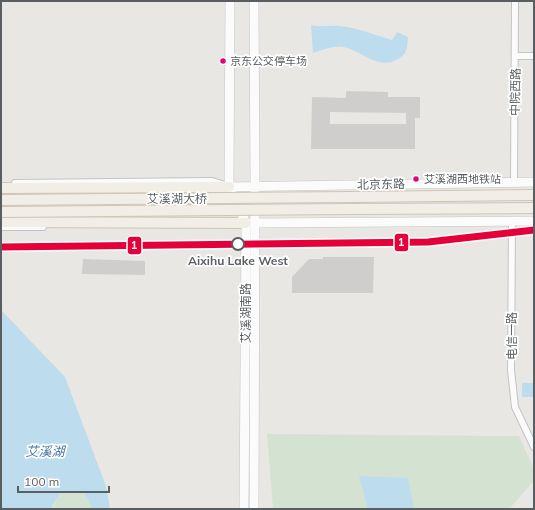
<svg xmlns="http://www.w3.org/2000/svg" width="535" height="510" font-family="Mulish,'Noto Sans SC',sans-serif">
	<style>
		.green { fill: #d4e3d1 }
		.water { fill: #bdddee }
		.building { fill: #d0cecd; fill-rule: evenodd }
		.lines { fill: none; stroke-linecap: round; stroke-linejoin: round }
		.street-casing { stroke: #c3c4c4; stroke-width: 8 }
		.secondary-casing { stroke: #c3c4c3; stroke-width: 10 }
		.primary-casing { stroke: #cec5b5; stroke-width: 12 }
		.street { stroke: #fcfbfb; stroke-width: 6 }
		.secondary { stroke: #fcfbfb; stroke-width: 9 }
		.primary { stroke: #f1eee7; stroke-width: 10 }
		.primary-bridge-casing { stroke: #cec5b5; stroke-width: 12; stroke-linecap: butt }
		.primary-bridge { stroke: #f1eee7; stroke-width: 10 }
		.metro-1-casing { stroke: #fff; stroke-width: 10 }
		.metro-1 { stroke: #e60039; stroke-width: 7 }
		.bus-dot { fill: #e5007d; stroke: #fff; stroke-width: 1.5 }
		.stop-dot { fill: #fff; stroke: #5a5e61; stroke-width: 2 }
		.labels { text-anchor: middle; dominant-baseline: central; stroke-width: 3.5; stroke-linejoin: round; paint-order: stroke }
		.bus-label { font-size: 11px; fill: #5a5e61; stroke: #fff; text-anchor: start }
		.street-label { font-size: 12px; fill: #5a5e61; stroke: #fff }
		.stop-label { font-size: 12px; font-weight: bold; fill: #5a5e61; stroke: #fff }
		.water-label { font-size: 13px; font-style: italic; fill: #4b7ba2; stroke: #fff }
		.line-badge { stroke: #fff; stroke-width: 1.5 }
		.badge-label { font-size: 11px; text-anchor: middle; font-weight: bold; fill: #fff }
	</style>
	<rect width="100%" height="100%" fill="#e9e7e4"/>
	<g class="green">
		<polygon points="267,434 519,436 534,469 534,481 509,509 273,509"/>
		<polygon points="71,492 83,492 90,503 91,509 52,509 60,493"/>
	</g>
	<g class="water">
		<path d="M311 25C321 28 330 25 340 26 358 28 375 35 392 40L397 32 408 37C407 49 407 55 396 60 378 70 360 50 343 47 332 46 323 50 313 53Z"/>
		<polygon points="1,310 65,377 106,486 110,509 91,509 90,503 83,492 60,493 51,509 1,509"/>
		<rect x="522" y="383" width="12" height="14"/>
		<polygon points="359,476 408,478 414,509 368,509"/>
	</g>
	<g class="building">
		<path d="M346 91 388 92V97H420V118H415V149H311L312 97 346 98ZM330 112 406 113V124H330Z"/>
		<polygon points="323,257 374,257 373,293 292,293 292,277 309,259 323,259"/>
		<polygon points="83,259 145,261 145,275 82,274"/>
	</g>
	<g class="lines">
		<defs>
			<g id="street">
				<polyline points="516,56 534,56"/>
				<polyline points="514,182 515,1"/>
				<polyline points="15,183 212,181 222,184"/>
				<polyline points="512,221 511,370 515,407 534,447"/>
				<polyline points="1,227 43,227"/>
			</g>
			<g id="secondary">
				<polyline points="230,1 229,187 246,223 244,509"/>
				<polyline points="254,1 255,186 254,509"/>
				<polyline points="229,187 534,182"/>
				<polyline points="251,223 534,221"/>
			</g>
			<g id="primary">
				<polyline points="1,188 229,187"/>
				<polyline points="352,197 534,195"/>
				<polyline points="352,209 534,208"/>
				<polyline points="1,222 246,223"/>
			</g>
		</defs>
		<use href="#street" class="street-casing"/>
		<use href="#secondary" class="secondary-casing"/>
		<use href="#primary" class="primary-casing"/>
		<use href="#street" class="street"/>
		<use href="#secondary" class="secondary"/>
		<use href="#primary" class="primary"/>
		<defs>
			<g id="primary-bridge">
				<polyline points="1,200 352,197"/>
				<polyline points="1,212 352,209"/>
			</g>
		</defs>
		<use href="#primary-bridge" class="primary-bridge-casing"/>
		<use href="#primary-bridge" class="primary-bridge"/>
		<defs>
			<polyline id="metro-1" points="1,247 428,242 534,230"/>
		</defs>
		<use href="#metro-1" class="metro-1-casing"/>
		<use href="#metro-1" class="metro-1"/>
	</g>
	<g class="bus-dot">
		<circle cx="223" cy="61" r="3.5"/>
		<circle cx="416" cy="179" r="3.5"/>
	</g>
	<circle class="stop-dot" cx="238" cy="244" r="6"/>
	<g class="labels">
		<g class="bus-label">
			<text x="230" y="61">京东公交停车场</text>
			<text x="424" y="179">艾溪湖西地铁站</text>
		</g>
		<g class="street-label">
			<text transform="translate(515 92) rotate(-89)">中院西路</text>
			<text transform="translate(381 184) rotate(-1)">北京东路</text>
			<text x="177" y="198">艾溪湖大桥</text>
			<text transform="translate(245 313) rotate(-90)">艾溪湖南路</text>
			<text transform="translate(511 336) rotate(-90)">电信一路</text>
		</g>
		<g class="stop-label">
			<text x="238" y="260">Aixihu Lake West</text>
		</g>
		<g class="water-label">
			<text x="45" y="451">艾溪湖</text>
		</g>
	</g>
	<g class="line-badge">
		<rect x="394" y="233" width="15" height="19" rx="4" fill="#e60039"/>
		<rect x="127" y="236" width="15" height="19" rx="4" fill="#e60039"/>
	</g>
	<g class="badge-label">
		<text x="401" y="246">1</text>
		<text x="134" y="249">1</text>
	</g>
	<rect width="535" height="510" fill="none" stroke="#5a5e61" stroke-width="4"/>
	<path d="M18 486v6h91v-6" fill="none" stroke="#5a5e61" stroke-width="2"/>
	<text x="24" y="486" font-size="12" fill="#5a5e61" stroke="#ffffff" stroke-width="3" paint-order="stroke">100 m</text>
</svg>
